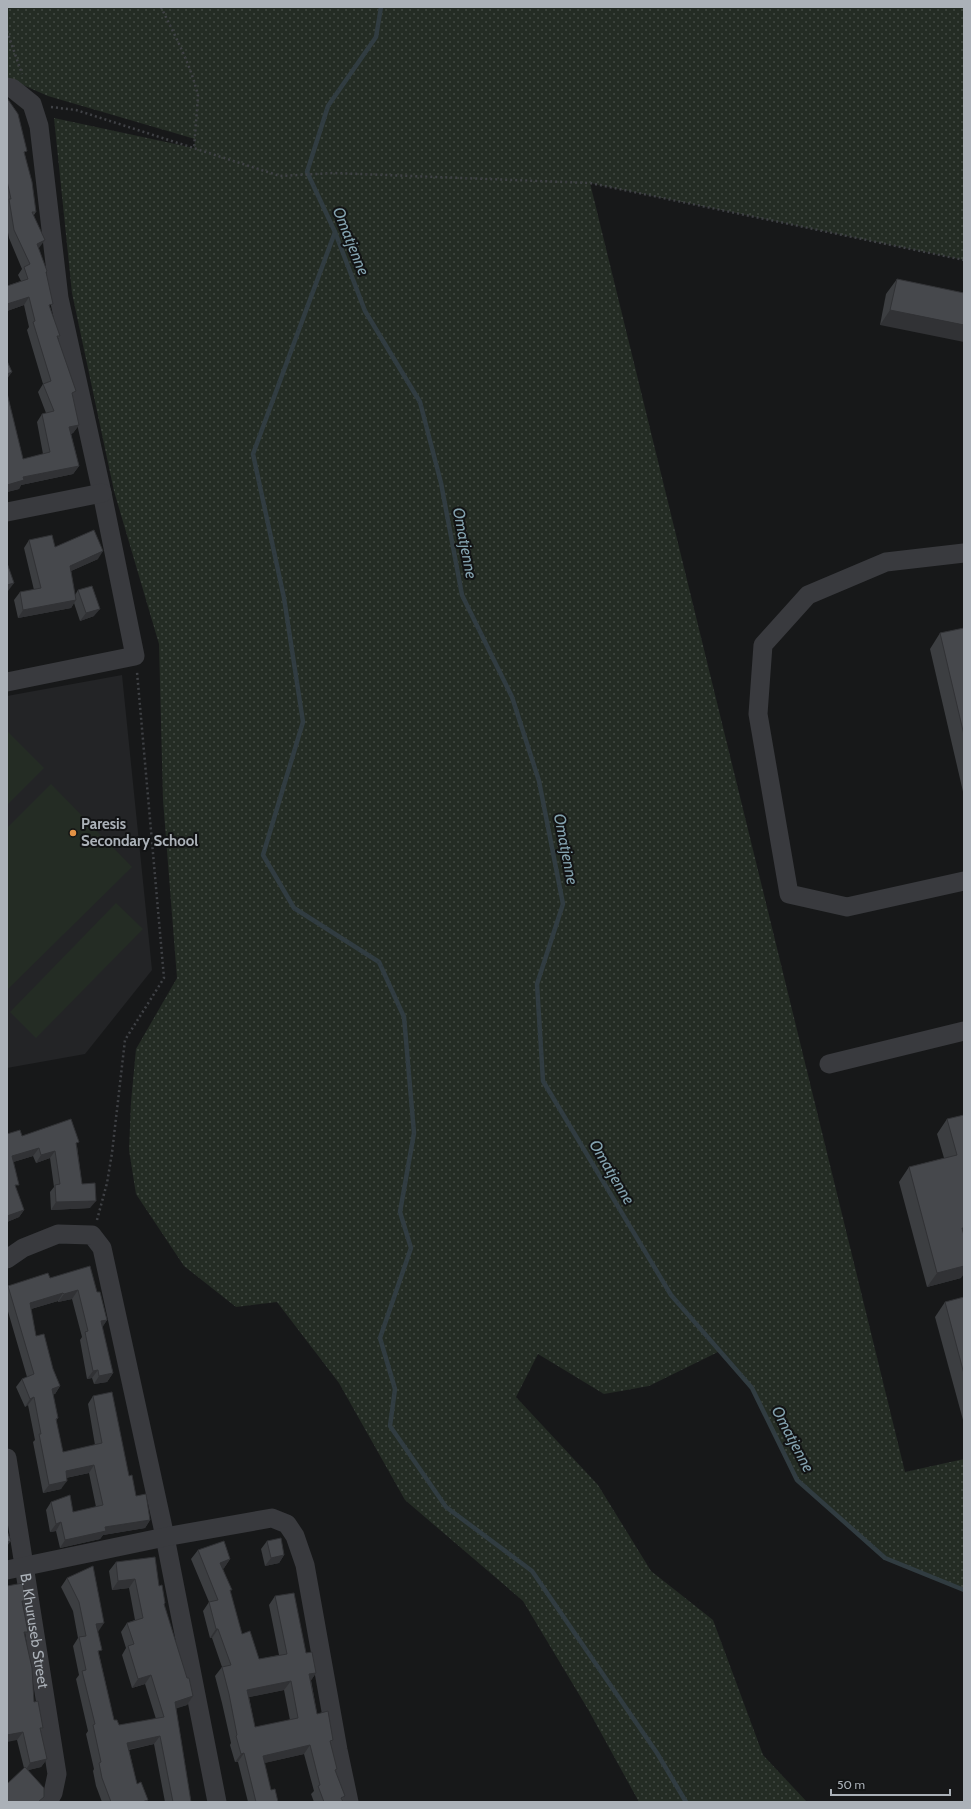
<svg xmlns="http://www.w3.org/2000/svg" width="971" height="1809" font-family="Cabin,sans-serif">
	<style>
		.built { fill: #232426 }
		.grass { fill: url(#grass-dots) }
		.pitch { fill: #242c24 }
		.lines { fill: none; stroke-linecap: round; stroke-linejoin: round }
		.stream { stroke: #313c41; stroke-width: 4.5 }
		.path { stroke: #3f4145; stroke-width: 2.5; stroke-dasharray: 2 3; stroke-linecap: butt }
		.minor { stroke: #393a3e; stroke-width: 19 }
		.wall { fill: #3c3e41; fill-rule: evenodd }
		.shaded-wall { fill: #313235 }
		.building { fill: #46484c; stroke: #313235; fill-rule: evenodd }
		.poi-dot { fill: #e39245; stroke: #121314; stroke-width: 1.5 }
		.labels { text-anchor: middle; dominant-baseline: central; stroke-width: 4; stroke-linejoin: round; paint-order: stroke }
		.poi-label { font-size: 15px; font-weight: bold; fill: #abb1b8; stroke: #121314; text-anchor: start }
		.street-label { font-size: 15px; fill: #abb1b8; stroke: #121314 }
		.water-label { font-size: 16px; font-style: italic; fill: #84a3b0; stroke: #121314 }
	</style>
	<defs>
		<pattern id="grass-dots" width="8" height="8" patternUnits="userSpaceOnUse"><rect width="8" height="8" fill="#242c24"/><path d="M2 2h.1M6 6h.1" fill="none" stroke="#414842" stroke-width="1.8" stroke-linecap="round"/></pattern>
	</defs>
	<rect width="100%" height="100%" fill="#171819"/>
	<polygon class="built" points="122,675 152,970 85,1054 7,1068 7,696"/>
	<polygon class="grass" points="7,7 964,7 964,260 590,183 905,1472 964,1459 964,1590 885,1558 797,1480 752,1388 720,1351 649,1386 604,1394 538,1354 516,1397 598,1485 651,1571 713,1620 763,1755 807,1802 639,1802 589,1711 523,1601 405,1500 339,1383 277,1302 236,1307 184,1266 136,1194 129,1150 131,1102 136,1049 177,978 163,800 159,644 114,491 72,293 54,118 194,148 195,139 48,96 7,78"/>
	<g class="pitch">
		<polygon points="7,731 44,768 7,805"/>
		<polygon points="51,784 132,867 7,990 7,828"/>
		<polygon points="116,903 143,929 36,1038 10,1012"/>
	</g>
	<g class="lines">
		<g class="stream">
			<polyline points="381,7 376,37 328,106 307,172 335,232 365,311 420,402 441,483 462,595 512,697 539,781 563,904 537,984 543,1081 671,1295 752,1388 797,1480 885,1558 964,1590"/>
			<polyline points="335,232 253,454 284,598 303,722 263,855 294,908 379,962 404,1017 414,1133 400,1212 411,1248 380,1338 395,1389 390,1426 446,1507 532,1571 657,1753 686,1802"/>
		</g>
		<g class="path">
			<path d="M161 7C175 36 191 65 198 96L194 148"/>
			<polyline points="7,31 22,74"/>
			<polyline points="51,107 76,110 280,176 334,173 590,183 964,260"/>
			<polyline points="97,1220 107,1183 112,1153 125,1040 164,978 137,672"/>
		</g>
		<g class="minor">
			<polyline points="7,87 12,88 32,104 39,126 59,298 102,493 135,656 7,682"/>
			<polyline points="7,512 102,493"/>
			<polyline points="964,553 886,562 808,595 763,645 758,714 789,894 847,907 964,881"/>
			<polyline points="829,1064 964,1031"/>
			<polyline points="7,1259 23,1248 58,1234 92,1235 102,1248 165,1537 217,1802"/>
			<path id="s1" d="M7 1458 57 1774 53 1793 48 1802"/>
			<polyline points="7,1570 165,1537 272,1518 287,1524 295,1536 305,1565 338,1750 349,1802"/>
		</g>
	</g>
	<g class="wall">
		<polygon points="7,98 25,155 36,212 34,215 39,249 46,273 50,308 60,336 58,338 73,396 79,425 73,433 71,434 79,466 73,474 21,485 19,489 7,492 7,393 23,459 43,454 37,422 42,414 46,413 38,392 43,384 27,330 29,327 24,305 7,311 7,286 21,281 18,275 22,269 9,238 7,227"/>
		<polygon points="897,279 964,293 880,325 886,294"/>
		<polygon points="29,540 98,559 71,571 75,595 78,590 94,616 80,621 74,603 71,608 18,618 14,600 20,592 34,590 24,548"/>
		<polygon points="964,628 964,796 930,649 940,633"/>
		<polygon points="964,1115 961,1278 927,1287 899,1182 909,1167 944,1158 937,1134 947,1119"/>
		<polygon points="7,1134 77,1146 82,1184 90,1208 51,1210 50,1192 54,1187 50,1158 36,1163 33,1156 13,1162 16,1188 24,1210 19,1217 7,1222"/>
		<polygon points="50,1278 97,1292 107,1320 102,1327 113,1373 107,1382 94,1384 92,1378 87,1379 80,1340 82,1337 72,1299 58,1302 58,1301 31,1309 36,1336 53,1369 60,1386 55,1394 53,1394 58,1418 56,1421 63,1452 95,1445 88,1404 93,1396 129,1476 136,1496 150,1520 145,1528 103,1535 100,1539 60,1548 56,1531 50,1532 46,1510 51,1502 73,1512 96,1507 89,1473 66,1478 61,1489 43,1493 33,1442 35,1440 28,1405 25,1407 16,1387 22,1379 27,1377 7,1308 7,1288 8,1286"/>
		<polygon points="964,1297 964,1420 963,1420 935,1317 945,1302"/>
		<polygon points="267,1541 284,1555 279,1563 265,1566 261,1549"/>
		<path d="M198 1550 230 1559 224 1568 223 1569 230 1592 242 1634 259 1659 279 1655 269 1605 275 1596 316 1673 311 1680 317 1714 333 1740 331 1743 336 1771 345 1796 342 1800 343 1802H314L311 1794 314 1791 304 1754 264 1763 271 1790 278 1802H248L238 1762H235L230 1745 231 1743 222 1703 215 1676 222 1667 212 1638H210L203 1611 209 1602 191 1559ZM284 1690 290 1720 255 1727 249 1697Z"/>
		<polygon points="116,1562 159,1586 165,1603 164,1605 193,1696 187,1705 176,1708 191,1802 165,1802 154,1744 129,1750 137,1784 146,1802 102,1802 96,1786 93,1771 94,1769 86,1734 88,1731 76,1679 79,1675 73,1646 78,1638 73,1611 61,1587 67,1578 98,1632 99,1654 114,1720 119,1725 156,1719 145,1684 132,1688 122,1655 126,1648 121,1632 127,1623 135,1620 129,1588 112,1590 109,1571"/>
		<polygon points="23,1605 25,1635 34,1702 43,1728 41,1731 47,1759 41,1767 28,1770 44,1797 40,1802 7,1802 24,1768 17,1740"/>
	</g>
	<g class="shaded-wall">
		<polygon points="45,240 39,248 31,252 37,244"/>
		<polygon points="29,297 24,305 7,311 7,304"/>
		<polygon points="890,310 964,325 964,342 880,325"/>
		<polygon points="12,372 7,379 7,374"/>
		<polygon points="79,425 73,433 63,435 69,427"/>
		<polygon points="79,466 73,474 21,485 19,489 7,492 7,485 23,477"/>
		<polygon points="103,551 98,559 64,574 70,566"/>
		<polygon points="14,583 8,591 7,591 7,585"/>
		<polygon points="76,600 71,608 18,618 23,610"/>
		<polygon points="100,609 94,616 80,621 86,613"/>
		<polygon points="39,1148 33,1156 7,1164 12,1156"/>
		<polygon points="55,1151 50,1158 36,1163 41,1155"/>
		<polygon points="96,1201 90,1208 51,1210 56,1202"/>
		<polygon points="24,1210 19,1217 7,1222 7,1216"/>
		<polygon points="962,1228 964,1228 964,1239"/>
		<polygon points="964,1266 964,1274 961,1278 927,1287 937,1273"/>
		<polygon points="78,1290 72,1299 58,1302 64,1294"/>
		<polygon points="63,1293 58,1301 24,1311 30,1303"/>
		<polygon points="107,1320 102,1328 101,1321"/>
		<polygon points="98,1370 92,1378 87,1379 93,1371"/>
		<polygon points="113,1373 107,1382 94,1384 99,1376"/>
		<polygon points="60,1386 55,1394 46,1397 52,1389"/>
		<polygon points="34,1397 28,1405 25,1407 30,1399"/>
		<polygon points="94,1465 89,1473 60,1479 66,1471"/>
		<polygon points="67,1481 61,1489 43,1493 49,1485"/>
		<polygon points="150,1520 145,1528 103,1535 100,1539 60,1548 65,1540 105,1527"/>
		<polygon points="61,1522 56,1531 50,1532 56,1524"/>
		<polygon points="11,1541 7,1546 7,1542"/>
		<polygon points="284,1555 279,1563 265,1566 271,1558"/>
		<polygon points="230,1559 224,1568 214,1571 220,1563"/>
		<polygon points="135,1579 129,1588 112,1590 118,1581"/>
		<polygon points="104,1623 98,1632 96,1624"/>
		<polygon points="216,1629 218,1629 212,1638 210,1638"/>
		<polygon points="316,1673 310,1682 309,1674"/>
		<polygon points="151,1675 145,1684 132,1688 138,1679"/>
		<polygon points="291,1681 284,1690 241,1699 247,1690"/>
		<polygon points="193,1696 187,1705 169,1711 175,1702"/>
		<polygon points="23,1732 17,1740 7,1742 7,1735"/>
		<polygon points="160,1736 154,1744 121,1751 127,1743"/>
		<polygon points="310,1745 304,1754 256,1765 263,1756"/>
		<polygon points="244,1753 238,1762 235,1762 241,1754"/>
		<polygon points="47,1759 41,1767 25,1771 30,1763"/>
	</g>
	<g class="building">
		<polygon points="7,98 18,114 27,151 24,152 32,182 36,212 32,212 45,240 37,244 47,271 46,272 53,304 49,305 60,336 57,336 76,391 72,393 79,425 69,427 79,466 23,477 24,480 7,485 7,393 23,459 50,452 42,414 54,411 43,384 51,381 33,322 35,321 29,297 7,304 7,286 28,279 24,267 30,264 14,230 9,199 11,199 7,181"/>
		<polygon points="897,279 964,293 964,325 890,310"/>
		<polygon points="7,361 12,372 7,374"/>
		<polygon points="94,530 103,551 70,566 76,600 23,610 20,592 41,588 29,540 52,535 55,547"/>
		<polygon points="7,563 14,583 7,585"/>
		<polygon points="92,586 100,609 86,613 78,590"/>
		<polygon points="964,628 964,735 940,633"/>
		<polygon points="964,1115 964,1228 962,1228 964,1236 964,1266 937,1273 909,1167 957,1155 947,1119"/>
		<polygon points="71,1119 79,1142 76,1143 82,1184 95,1183 96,1201 56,1202 55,1185 60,1184 55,1151 41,1155 39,1148 12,1156 19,1185 15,1185 24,1210 7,1216 7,1134 20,1130 22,1136"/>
		<polygon points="90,1266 97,1292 100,1292 107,1320 101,1321 113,1373 99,1376 98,1370 93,1371 85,1332 88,1331 78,1290 64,1294 63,1293 30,1303 36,1336 44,1334 53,1369 60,1386 52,1389 58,1418 56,1419 63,1452 102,1443 93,1396 112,1392 129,1476 132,1475 136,1496 146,1494 150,1520 105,1527 106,1531 65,1540 61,1522 56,1524 51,1502 70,1495 73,1512 103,1505 94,1465 66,1471 67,1481 49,1485 39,1434 41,1434 34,1397 30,1399 22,1379 34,1374 8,1286 48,1273 50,1278"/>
		<polygon points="964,1297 964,1374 945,1302"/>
		<polygon points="7,1531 11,1541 7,1542"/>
		<polygon points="281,1538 284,1555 271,1558 267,1541"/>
		<path d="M224 1541 230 1559 220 1563 232 1590H230L242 1634 250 1631 259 1659 287 1654 275 1596 294 1593 306 1653 312 1652 316 1673 309 1674 317 1714 328 1711 333 1740 330 1741 337 1769 335 1770 345 1796 341 1798 343 1802H324L318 1786 320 1785 310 1745 263 1756 271 1790 275 1789 278 1802H256L244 1753 241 1754 236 1736 237 1735 229 1694 222 1667 231 1665 218 1629H216L209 1602 218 1600 198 1550ZM291 1681 298 1718 255 1727 247 1690Z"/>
		<polygon points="155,1557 159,1586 162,1585 165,1603 164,1604 187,1678 189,1678 193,1696 175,1702 191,1802 173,1802 160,1736 127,1743 137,1784 141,1782 148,1800 142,1802 111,1802 102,1778 99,1763 101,1762 93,1725 95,1724 82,1671 86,1670 79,1637 86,1636 79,1602 67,1578 93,1566 104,1623 96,1624 102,1650 98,1651 114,1720 117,1720 119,1725 164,1717 151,1675 138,1679 128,1646 134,1644 127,1623 143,1618 135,1579 118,1581 116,1562"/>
		<polygon points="23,1583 26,1601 22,1601 28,1632 24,1632 32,1668 34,1702 38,1701 43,1728 40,1728 47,1759 30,1763 23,1732 7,1735 7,1586"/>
		<polygon points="25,1767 44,1788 44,1797 38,1802 7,1802 7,1784"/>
	</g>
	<circle class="poi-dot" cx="73" cy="833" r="4"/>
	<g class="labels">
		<g class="poi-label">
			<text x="81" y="824">Paresis<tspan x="81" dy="17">Secondary School</tspan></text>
		</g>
		<g class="street-label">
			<text stroke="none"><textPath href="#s1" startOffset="175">B. Khuruseb Street</textPath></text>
		</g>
		<g class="water-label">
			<text transform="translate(351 241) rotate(68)">Omatjenne</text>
			<text transform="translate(465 543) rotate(79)">Omatjenne</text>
			<text transform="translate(566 849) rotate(79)">Omatjenne</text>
			<text transform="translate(612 1172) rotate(59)">Omatjenne</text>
			<text transform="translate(793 1439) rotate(62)">Omatjenne</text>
		</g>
	</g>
	<rect width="971" height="1809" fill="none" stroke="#abb1b8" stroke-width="16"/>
	<path d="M831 1789v6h119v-6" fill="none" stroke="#abb1b8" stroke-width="2"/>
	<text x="837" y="1789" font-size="12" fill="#abb1b8" stroke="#121314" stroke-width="3" paint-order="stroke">50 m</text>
</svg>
